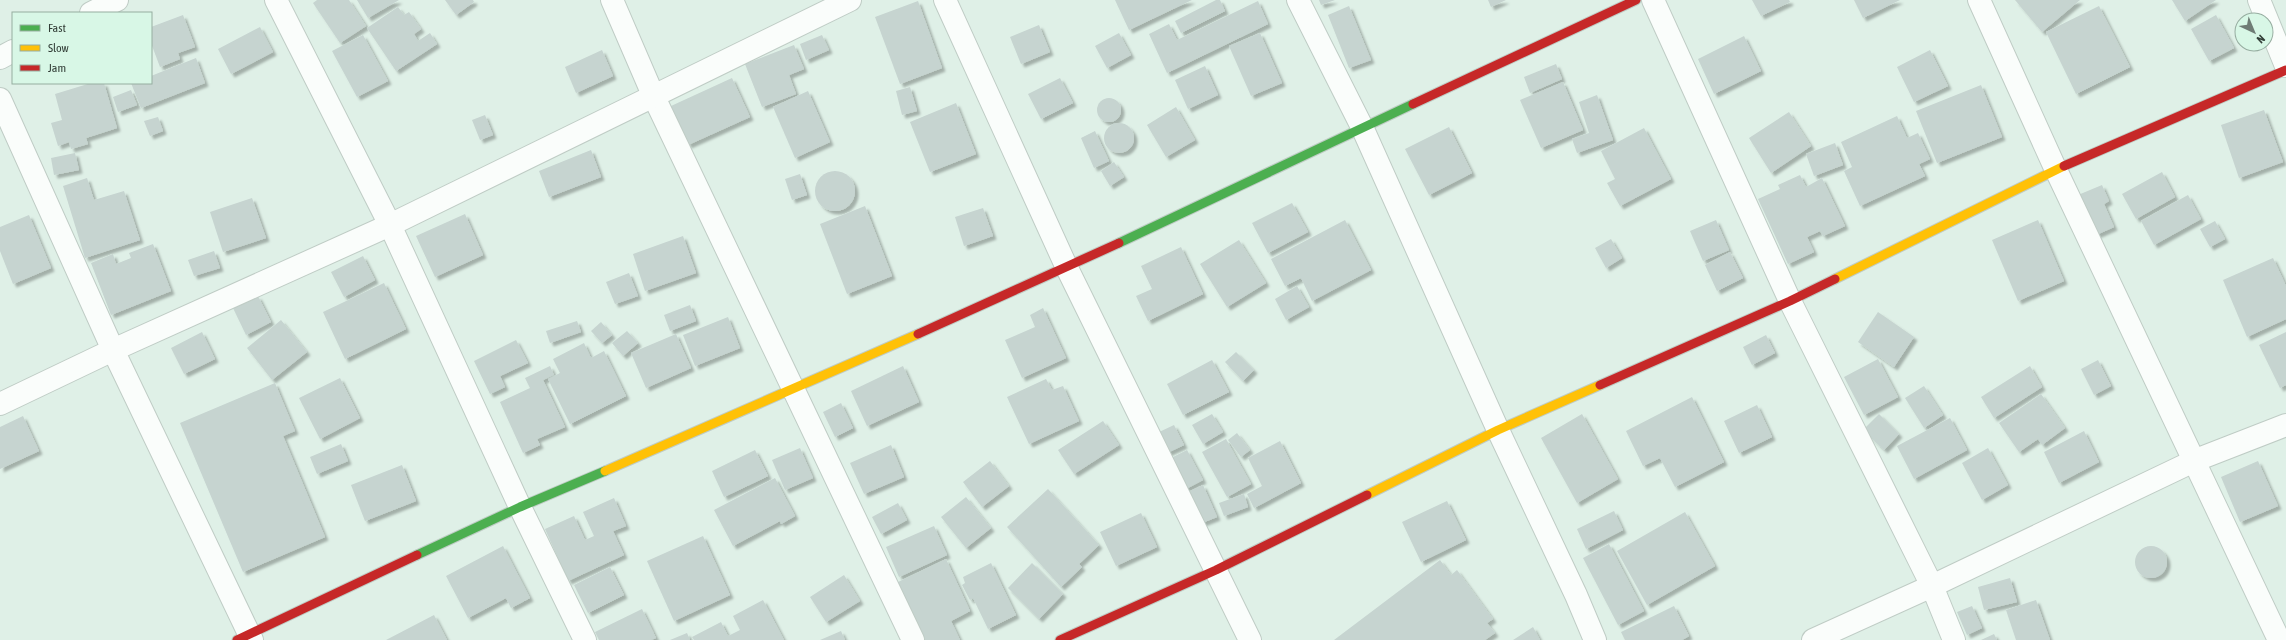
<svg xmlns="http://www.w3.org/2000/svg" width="2286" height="640" font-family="'Asap Condensed',sans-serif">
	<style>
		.building { fill: #c6d4d0; filter: url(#shadow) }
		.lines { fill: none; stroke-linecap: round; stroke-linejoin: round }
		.street-casing { stroke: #bfccc5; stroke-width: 24 }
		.fast-casing { stroke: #bfccc5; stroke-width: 11 }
		.slow-casing { stroke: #bfccc5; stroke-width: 11 }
		.jam-casing { stroke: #bfccc5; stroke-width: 11 }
		.street { stroke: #fafdfb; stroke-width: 22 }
		.fast { stroke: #4caf50; stroke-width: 9 }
		.slow { stroke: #ffc107; stroke-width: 9 }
		.jam { stroke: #c62828; stroke-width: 9 }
	</style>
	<defs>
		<filter id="shadow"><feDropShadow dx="3.5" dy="3.5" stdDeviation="1" flood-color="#0004"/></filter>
	</defs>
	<rect width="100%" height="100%" fill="#dff0e7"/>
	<g class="building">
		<polygon points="317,0 349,0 366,26 340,43 313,3"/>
		<polygon points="357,0 399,0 368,18"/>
		<polygon points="445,0 473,0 474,2 456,15"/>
		<polygon points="1115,0 1192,0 1129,30"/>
		<polygon points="1216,0 1220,0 1225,11 1181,33 1175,21"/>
		<polygon points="1319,0 1335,0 1321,5"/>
		<polygon points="1488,0 1506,0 1491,7"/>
		<polygon points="1752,0 1789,0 1790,2 1761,16"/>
		<polygon points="1854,0 1900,0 1863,18"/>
		<polygon points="2015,0 2080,0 2042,32"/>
		<polygon points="2172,0 2216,0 2185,21"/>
		<polygon points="918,1 942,68 900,84 875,17"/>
		<polygon points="1258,1 1268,24 1167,73 1149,34 1169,24 1177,40"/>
		<polygon points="1349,6 1371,60 1349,68 1328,15"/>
		<polygon points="2099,6 2130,67 2076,94 2046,32"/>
		<polygon points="398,7 404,15 409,12 421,29 414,34 418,41 430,33 437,44 396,71 367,28"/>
		<polygon points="183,15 195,47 178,53 180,59 160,67 151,43 151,27"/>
		<polygon points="2216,15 2234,48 2209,61 2191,29"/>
		<polygon points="2242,23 2242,41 2235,26"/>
		<polygon points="1039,25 1050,52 1021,64 1010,37"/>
		<polygon points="260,27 273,52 231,74 218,49"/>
		<polygon points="1119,33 1131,55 1107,68 1095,46"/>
		<polygon points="1260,33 1282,83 1251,96 1229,46"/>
		<polygon points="363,35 388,81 357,97 332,51"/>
		<polygon points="822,35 829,50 806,60 800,44"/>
		<polygon points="1744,36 1761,71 1714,94 1698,59"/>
		<polygon points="794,45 804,69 789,75 796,94 762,107 745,64"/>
		<polygon points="602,50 613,76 576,93 565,67"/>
		<polygon points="1930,50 1948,86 1914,102 1897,67"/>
		<polygon points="196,58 205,83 141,108 131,83 151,83 151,76"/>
		<polygon points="1556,64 1562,79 1530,93 1524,77"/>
		<polygon points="1205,66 1218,95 1188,109 1175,80"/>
		<polygon points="732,78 750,117 688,145 671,106"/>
		<polygon points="1060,78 1073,103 1041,119 1028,94"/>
		<polygon points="1563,82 1583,130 1541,148 1520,100"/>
		<polygon points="91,83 104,83 117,128 86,138 88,144 71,149 69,142 58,146 51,123 62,120 55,94"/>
		<polygon points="1981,85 2002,137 1937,163 1916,111"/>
		<polygon points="910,87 917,111 902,115 896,91"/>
		<polygon points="131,90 137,105 118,112 113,97"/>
		<polygon points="808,91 830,142 795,158 773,107"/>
		<polygon points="1597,95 1613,140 1577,153 1572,139 1589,133 1579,102"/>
		<circle cx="1109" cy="110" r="12"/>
		<polygon points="956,103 976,154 930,172 910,122"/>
		<polygon points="1176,107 1195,140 1166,157 1147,125"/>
		<polygon points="2264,110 2283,162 2239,178 2221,125"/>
		<polygon points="1789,112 1811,146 1771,173 1749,138"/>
		<polygon points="485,115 493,135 480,140 472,120"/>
		<polygon points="1897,116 1907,138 1918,133 1930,159 1919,164 1925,176 1860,206 1844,171 1852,167 1841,142"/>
		<polygon points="158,117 163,131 150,136 144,121"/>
		<circle cx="1119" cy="138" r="15"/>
		<polygon points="1449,127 1472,173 1429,195 1405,149"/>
		<polygon points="1644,128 1671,179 1620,206 1607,183 1615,179 1601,151"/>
		<polygon points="1095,131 1109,161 1094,168 1081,138"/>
		<polygon points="1835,143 1843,165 1814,176 1806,154"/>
		<polygon points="591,150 601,177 549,197 539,171"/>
		<polygon points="75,153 79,170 54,175 51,158"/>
		<polygon points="1114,162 1124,177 1110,186 1101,171"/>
		<circle cx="835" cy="191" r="20"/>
		<polygon points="2162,172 2175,197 2136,219 2122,194"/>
		<polygon points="800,174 807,195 792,200 785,179"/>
		<polygon points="1800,175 1806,187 1822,178 1845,226 1823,236 1820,231 1807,237 1814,252 1788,264 1758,199 1780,189 1778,185"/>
		<polygon points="87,178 94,200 124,191 140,240 85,258 63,186"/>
		<polygon points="2102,185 2109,201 2104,204 2114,227 2096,235 2078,195"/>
		<polygon points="2188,195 2201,219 2154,245 2141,221"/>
		<polygon points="252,198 266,238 223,252 210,212"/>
		<polygon points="1292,203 1308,232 1268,253 1252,223"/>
		<polygon points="865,206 892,276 847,294 820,224"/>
		<polygon points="983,208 993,236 964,246 955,217"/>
		<polygon points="465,214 483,255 435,277 416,236"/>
		<polygon points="29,215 51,268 13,284 0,251 0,227"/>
		<polygon points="1345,220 1371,270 1312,301 1301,278 1285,286 1271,259"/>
		<polygon points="1716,220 1729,250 1703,261 1690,231"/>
		<polygon points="2038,220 2064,281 2018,301 1992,240"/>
		<polygon points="2215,221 2225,239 2210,247 2200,229"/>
		<polygon points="683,236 696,273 645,291 633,254"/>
		<polygon points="1611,239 1622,258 1606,268 1595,248"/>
		<polygon points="1239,240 1266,283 1227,307 1200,264"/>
		<polygon points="153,244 171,291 111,315 91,263 113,254 116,264 131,258 129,253"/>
		<polygon points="1181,247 1203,294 1148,321 1136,296 1152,289 1141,266"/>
		<polygon points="214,251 220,268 194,276 188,260"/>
		<polygon points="1730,252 1743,278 1717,291 1705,265"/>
		<polygon points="363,256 375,280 344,297 331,272"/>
		<polygon points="2273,258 2286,286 2286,319 2247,337 2223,280"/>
		<polygon points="629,273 638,296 615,304 606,282"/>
		<polygon points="384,283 406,329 345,359 323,312"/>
		<polygon points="1297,286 1309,307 1286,320 1275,299"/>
		<polygon points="258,296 271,322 246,335 233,308"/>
		<polygon points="690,305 696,321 670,331 664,315"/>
		<polygon points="1043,308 1066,358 1022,378 1005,340 1035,327 1030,315"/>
		<polygon points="1878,312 1914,337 1894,367 1858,342"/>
		<polygon points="728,317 740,348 695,366 683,335"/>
		<polygon points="281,320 307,352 272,380 247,348"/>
		<polygon points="577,321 581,332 550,343 546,331"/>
		<polygon points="601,322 612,335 602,343 591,331"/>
		<polygon points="627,331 638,343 623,356 612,343"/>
		<polygon points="202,332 215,359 184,374 171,348"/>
		<polygon points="2286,332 2286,385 2280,388 2259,345"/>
		<polygon points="676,334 691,368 646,388 631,353"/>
		<polygon points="1766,335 1775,353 1752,365 1743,347"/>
		<polygon points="516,340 528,363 500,376 505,387 490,394 474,361"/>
		<polygon points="584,343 591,358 604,351 626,396 570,424 548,379 560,373 553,359"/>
		<polygon points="1236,352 1254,370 1243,381 1225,362"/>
		<polygon points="1878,359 1898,397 1864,415 1844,377"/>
		<polygon points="1212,360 1229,392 1183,415 1167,384"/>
		<polygon points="2098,360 2111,386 2094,395 2081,369"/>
		<polygon points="550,366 554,375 543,380 565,427 537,439 540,445 523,453 500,402 530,388 525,378"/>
		<polygon points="903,366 919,402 867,426 851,391"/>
		<polygon points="2030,366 2042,387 1994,418 1981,397"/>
		<polygon points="340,378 360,418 320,439 299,398"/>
		<polygon points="1046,379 1052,390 1063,386 1079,421 1029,444 1007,397"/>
		<polygon points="275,383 295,431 283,436 325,537 243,572 180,423"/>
		<polygon points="1924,386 1943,415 1924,428 1905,398"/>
		<polygon points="2041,394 2065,428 2042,445 2038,439 2019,452 1999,423"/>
		<polygon points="1692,397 1724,462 1675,487 1660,458 1643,466 1626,431"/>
		<polygon points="841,403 853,428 835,437 823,412"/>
		<polygon points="1757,405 1772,437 1739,453 1724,421"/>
		<polygon points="1212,414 1223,432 1203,444 1192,425"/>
		<polygon points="1582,414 1618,479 1577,503 1541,438"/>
		<polygon points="1879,414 1899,434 1884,450 1863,430"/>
		<polygon points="23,416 39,451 0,469 0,427"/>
		<polygon points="1950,418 1967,450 1914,479 1897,446"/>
		<polygon points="1103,421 1119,445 1074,474 1058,450"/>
		<polygon points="1174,425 1184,445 1167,453 1157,433"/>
		<polygon points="2084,431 2099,462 2059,483 2044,452"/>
		<polygon points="1237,433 1250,450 1241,457 1228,440"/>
		<polygon points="1226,439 1251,484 1227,497 1202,452"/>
		<polygon points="1280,441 1301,483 1254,508 1247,494 1262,486 1248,458"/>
		<polygon points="341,444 348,461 317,474 310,457"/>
		<polygon points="891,445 904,477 864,494 850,463"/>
		<polygon points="800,448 813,478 785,490 772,460"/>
		<polygon points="1988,448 2008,485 1982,500 1962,463"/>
		<polygon points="755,450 768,476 724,497 712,471"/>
		<polygon points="1187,450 1203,480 1184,490 1169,459"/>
		<polygon points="990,461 1009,486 982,507 963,482"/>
		<polygon points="2258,461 2278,506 2240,522 2221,477"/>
		<polygon points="402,465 416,501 365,521 351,485"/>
		<polygon points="775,478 795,516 781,524 780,521 733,546 714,510"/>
		<polygon points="1203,485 1217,517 1197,525 1184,494"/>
		<polygon points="1048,489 1099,545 1079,564 1082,567 1061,587 1007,527"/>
		<polygon points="1244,494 1248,507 1224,516 1219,503"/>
		<polygon points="966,497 991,528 966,548 941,517"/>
		<polygon points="614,498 626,526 613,531 624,555 568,581 545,529 574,516 585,540 594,536 583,512"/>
		<polygon points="1447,501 1466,540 1421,562 1402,522"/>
		<polygon points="898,503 907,520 881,534 872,517"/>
		<polygon points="1614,511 1623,530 1586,549 1577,529"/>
		<polygon points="1685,512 1715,566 1647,605 1617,551"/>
		<polygon points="1141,513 1157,547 1116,566 1100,532"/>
		<polygon points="934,526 947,555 899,577 886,547"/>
		<polygon points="703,536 730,595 674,621 647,561"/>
		<polygon points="1609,544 1644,611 1618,625 1583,558"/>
		<circle cx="2151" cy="562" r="16"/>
		<polygon points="503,546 530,598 511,608 506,598 468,618 446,576"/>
		<polygon points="946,559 970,611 951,621 960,640 923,640 896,583"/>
		<polygon points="1440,560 1451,575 1457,570 1493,619 1487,623 1495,633 1485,640 1334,640"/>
		<polygon points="991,563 1016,615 988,629 973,598 970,600 962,585 965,583 963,577"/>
		<polygon points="1032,563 1063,594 1039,619 1008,588"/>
		<polygon points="610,567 624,595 588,613 574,585"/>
		<polygon points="844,575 860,601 826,622 810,597"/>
		<polygon points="2010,578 2017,602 1984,610 1978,587"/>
		<polygon points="763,600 784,640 694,640 692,637 721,622 728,636 740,630 733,616"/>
		<polygon points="2036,600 2050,640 2016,640 2006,610"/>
		<polygon points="1674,606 1689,636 1682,640 1625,640 1621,632"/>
		<polygon points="1972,606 1982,628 1967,635 1957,612"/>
		<polygon points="642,609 656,638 651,640 599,640 595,632"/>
		<polygon points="434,615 447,640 386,640"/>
		<polygon points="1533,627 1540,640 1513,640"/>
		<polygon points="841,631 845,640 820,640"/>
		<polygon points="687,633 690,640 670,640"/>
		<polygon points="1994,634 1997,640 1981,640"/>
	</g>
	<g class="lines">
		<defs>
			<g id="street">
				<polyline points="276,0 390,225 520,507 585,640"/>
				<polyline points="612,0 653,95 913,640"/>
				<polyline points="945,0 1067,268 1250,640"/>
				<polyline points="1298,0 1362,127 1498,430 1576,595 1595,640"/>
				<polyline points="1653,0 1790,301 1932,586 1954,640"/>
				<polyline points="1979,0 2056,170 2279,640"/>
				<polyline points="2259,0 2286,66"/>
				<polyline points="91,13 117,0"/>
				<polyline points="0,58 13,51"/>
				<polyline points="0,99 113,350 252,640"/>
				<polyline points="0,404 113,350 390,225 850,0"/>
				<polyline points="1813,640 1932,586 2196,460 2286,425"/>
			</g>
			<g id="fast">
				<polyline points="1119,243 1413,104"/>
				<polyline points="417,555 520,507 605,471"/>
			</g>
			<g id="slow">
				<polyline points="1835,279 2064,166"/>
				<polyline points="605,471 918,334"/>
				<polyline points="1367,495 1498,430 1600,385"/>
			</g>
			<g id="jam">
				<polyline points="1413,104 1636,0"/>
				<polyline points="2064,166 2286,70"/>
				<polyline points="918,334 1119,243"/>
				<polyline points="1600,385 1790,301 1835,279"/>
				<polyline points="237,640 417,555"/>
				<polyline points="1060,640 1216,570 1367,495"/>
			</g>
		</defs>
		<use href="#street" class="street-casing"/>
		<use href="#fast" class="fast-casing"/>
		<use href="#slow" class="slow-casing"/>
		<use href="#jam" class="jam-casing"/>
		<use href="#street" class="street"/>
		<use href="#fast" class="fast"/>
		<use href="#slow" class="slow"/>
		<use href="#jam" class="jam"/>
	</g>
	<rect x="12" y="12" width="140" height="72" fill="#d8f7e6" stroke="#96ada0"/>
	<rect x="20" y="25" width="20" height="6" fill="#4caf50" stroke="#96ada0"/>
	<text x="48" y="32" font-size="12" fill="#323e37">Fast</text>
	<rect x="20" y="45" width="20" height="6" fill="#ffc107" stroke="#96ada0"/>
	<text x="48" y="52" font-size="12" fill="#323e37">Slow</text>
	<rect x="20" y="65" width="20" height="6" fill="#c62828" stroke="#96ada0"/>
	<text x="48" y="72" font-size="12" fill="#323e37">Jam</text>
	<g transform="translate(2254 32) rotate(136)"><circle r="19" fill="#d8f7e6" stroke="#96ada0"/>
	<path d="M0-3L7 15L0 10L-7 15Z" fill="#6f7c75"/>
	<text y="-6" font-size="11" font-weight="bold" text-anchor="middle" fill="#323e37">N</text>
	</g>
</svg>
